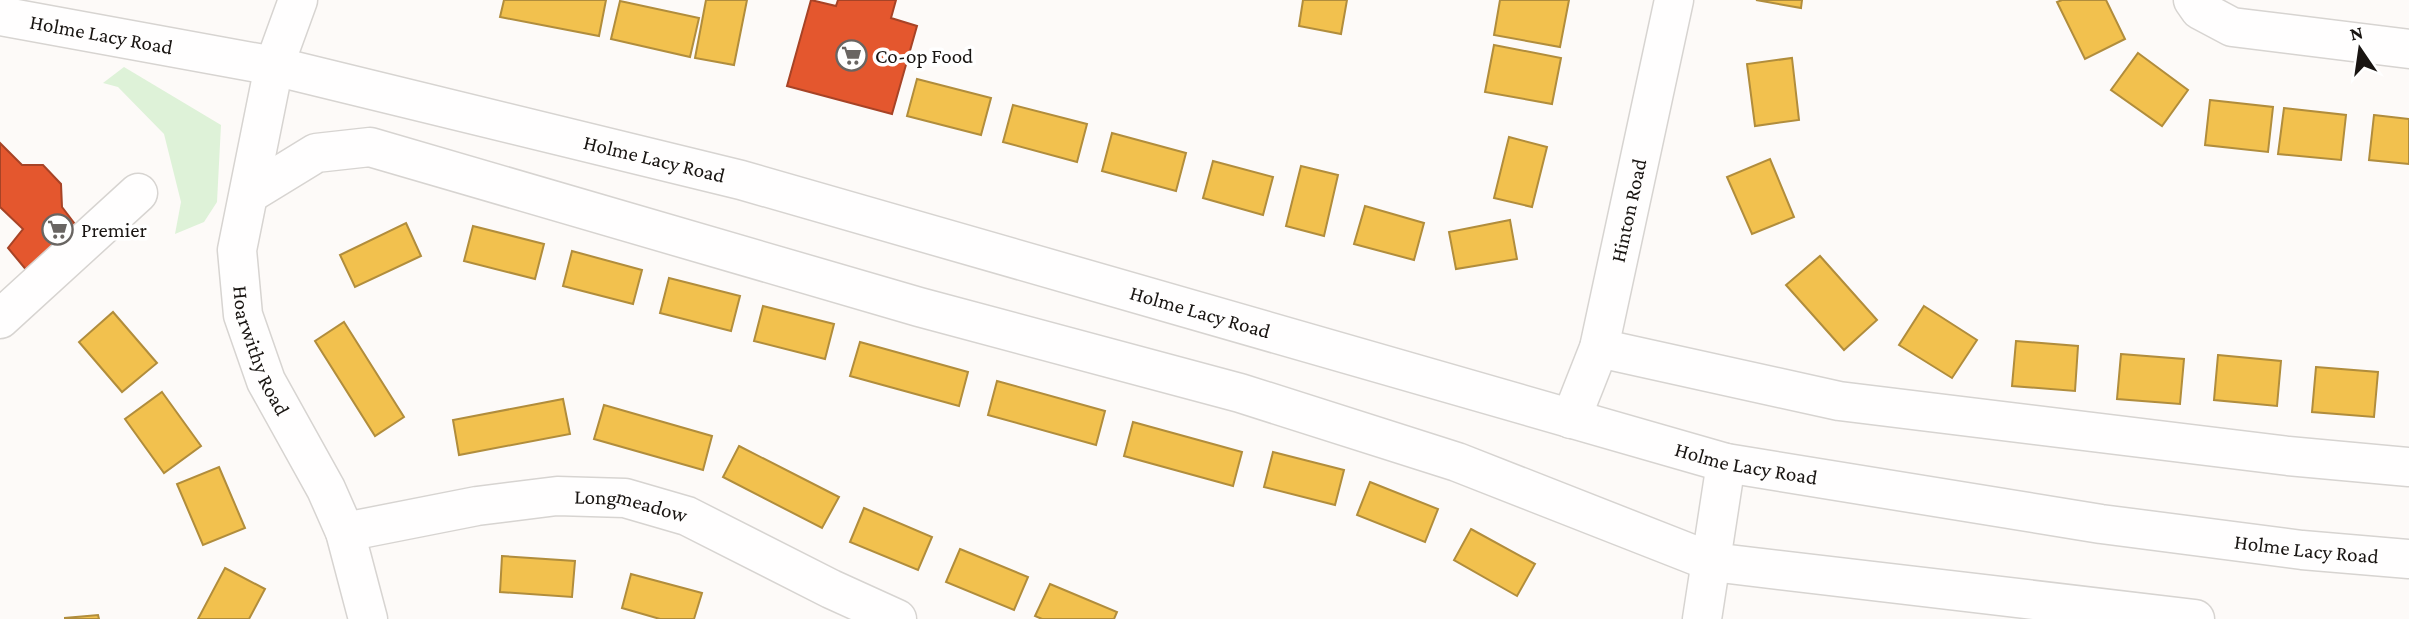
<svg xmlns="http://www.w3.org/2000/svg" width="2409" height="619" font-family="'Crimson Pro',serif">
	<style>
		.green { fill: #def2d8 }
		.homes { fill: #f2c14e; stroke: #b18d3c; stroke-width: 2 }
		.shops { fill: #e4572e; stroke: #a74326; stroke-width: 2 }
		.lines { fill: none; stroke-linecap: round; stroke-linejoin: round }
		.street-casing { stroke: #d7d4d1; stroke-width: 41 }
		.secondary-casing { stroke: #d7d4d1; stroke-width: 41 }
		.street { stroke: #fffefe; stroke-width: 38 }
		.secondary { stroke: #fffefe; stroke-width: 38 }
		.labels { text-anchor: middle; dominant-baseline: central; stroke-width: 7; stroke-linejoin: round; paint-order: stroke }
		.street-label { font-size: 21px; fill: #191512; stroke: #fff }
		.poi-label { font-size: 21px; fill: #191512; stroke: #fff; text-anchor: start }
	</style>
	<rect width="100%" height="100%" fill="#fdfaf8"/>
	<polygon class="green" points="124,67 221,125 217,202 204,222 175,234 181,202 164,134 118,87 103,83"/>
	<g class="homes">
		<polygon points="504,0 606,0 599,36 500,17"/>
		<polygon points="706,0 747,0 734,65 695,58"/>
		<polygon points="1303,0 1347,0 1341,34 1299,26"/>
		<polygon points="1500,0 1569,0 1560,47 1494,35"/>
		<polygon points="1756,0 1802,0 1801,8"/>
		<polygon points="2062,0 2106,0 2125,39 2085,59 2057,2"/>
		<polygon points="620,1 699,18 690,57 611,39"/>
		<polygon points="1494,45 1561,58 1552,104 1485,92"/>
		<polygon points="2138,53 2188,90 2162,126 2111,90"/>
		<polygon points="1792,58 1799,120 1755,126 1747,64"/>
		<polygon points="917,79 991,98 981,135 907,116"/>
		<polygon points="2210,100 2273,107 2268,152 2205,145"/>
		<polygon points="1013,105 1087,124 1077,162 1003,142"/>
		<polygon points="2284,108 2346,115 2341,160 2278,154"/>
		<polygon points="2374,115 2409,119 2409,164 2369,160"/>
		<polygon points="1112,133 1186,153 1176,191 1102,171"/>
		<polygon points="1509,137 1547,147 1532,207 1494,198"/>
		<polygon points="1770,159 1794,217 1752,234 1727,177"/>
		<polygon points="1213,161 1273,177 1263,215 1203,198"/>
		<polygon points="1301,166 1338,175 1324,236 1286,226"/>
		<polygon points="1365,206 1424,223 1414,260 1354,244"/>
		<polygon points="1510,220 1517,259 1456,269 1449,232"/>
		<polygon points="406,223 421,256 355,287 340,255"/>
		<polygon points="473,226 544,244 535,279 464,261"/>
		<polygon points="572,251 642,270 633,304 563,286"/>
		<polygon points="1820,256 1877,320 1844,350 1786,285"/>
		<polygon points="669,278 740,296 731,331 660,313"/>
		<polygon points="763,306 834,324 825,359 754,341"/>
		<polygon points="1924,306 1977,340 1952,378 1899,345"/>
		<polygon points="113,312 157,363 122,392 79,342"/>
		<polygon points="344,322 404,417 375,436 315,341"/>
		<polygon points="2016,341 2078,346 2075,391 2012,386"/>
		<polygon points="860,342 968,372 959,406 850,376"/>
		<polygon points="2121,354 2184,359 2180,404 2117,399"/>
		<polygon points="2218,355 2281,361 2277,406 2214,400"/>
		<polygon points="2316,367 2378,372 2374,417 2312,412"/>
		<polygon points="997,381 1105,411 1096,445 988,415"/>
		<polygon points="162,392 201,446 164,473 125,419"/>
		<polygon points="563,399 570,434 459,455 453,420"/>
		<polygon points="604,405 712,436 703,470 594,439"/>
		<polygon points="1133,422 1242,452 1233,486 1124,456"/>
		<polygon points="739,446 839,497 822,528 723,477"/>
		<polygon points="1273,452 1344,470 1335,505 1264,487"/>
		<polygon points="219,467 245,528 203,545 177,484"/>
		<polygon points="1370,482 1438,509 1425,542 1357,515"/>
		<polygon points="864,508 932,537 918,570 850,542"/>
		<polygon points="1471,529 1535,564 1517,596 1454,560"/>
		<polygon points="960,549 1028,577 1014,610 946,582"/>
		<polygon points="502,556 575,561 572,597 500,592"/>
		<polygon points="225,568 265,589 249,619 198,619"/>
		<polygon points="631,574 702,593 694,619 660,619 622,608"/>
		<polygon points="1050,584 1117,612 1114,619 1042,619 1035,616"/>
		<polygon points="98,615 99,619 65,619 65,618"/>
	</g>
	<g class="shops">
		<polygon points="811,0 836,6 838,0 896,0 891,18 917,26 892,114 787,86"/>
		<polygon points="0,143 22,165 43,165 61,184 62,207 78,228 28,272 8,248 23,229 0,207"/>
	</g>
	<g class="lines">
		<defs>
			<g id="street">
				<polyline points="2193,0 2200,10 2232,27 2409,49"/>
				<polyline points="274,66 298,0"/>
				<polyline points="249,194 316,153 370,147 919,307 1240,393 1457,462 1712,562 2195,619"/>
				<polyline points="0,319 138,193"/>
				<polyline points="1599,348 1839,401 2288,456 2409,467"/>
				<path id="s1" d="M1571 419 1599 348 1674 0"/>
				<path id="s2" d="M345 532 477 506 557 496 625 498 687 516 831 589 897 619"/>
				<polyline points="1702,619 1726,463"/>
			</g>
			<g id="secondary">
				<path id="s3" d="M0 16 274 66 741 180 1726 463 2101 524 2302 550 2409 559"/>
				<path id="s4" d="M274 66 237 250 243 315 266 381 326 489 345 532 368 619"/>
			</g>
		</defs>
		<use href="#street" class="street-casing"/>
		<use href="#secondary" class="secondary-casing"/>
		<use href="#street" class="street"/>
		<use href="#secondary" class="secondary"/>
	</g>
	<defs>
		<symbol id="supermarket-ring" viewBox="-11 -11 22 22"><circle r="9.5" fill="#fff" stroke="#696562" stroke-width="1.5"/><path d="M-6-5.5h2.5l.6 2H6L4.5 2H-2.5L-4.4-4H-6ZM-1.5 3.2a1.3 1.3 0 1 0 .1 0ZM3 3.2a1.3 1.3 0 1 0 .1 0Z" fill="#696562"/></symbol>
	</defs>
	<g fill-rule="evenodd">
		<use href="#supermarket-ring" x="834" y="38" width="35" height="35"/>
		<use href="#supermarket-ring" x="40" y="212" width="35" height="35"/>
	</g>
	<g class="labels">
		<g class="street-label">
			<text stroke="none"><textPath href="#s3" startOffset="103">Holme Lacy Road</textPath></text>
			<text stroke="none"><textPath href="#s3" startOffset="670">Holme Lacy Road</textPath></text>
			<text stroke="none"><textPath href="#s1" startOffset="217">Hinton Road</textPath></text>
			<text stroke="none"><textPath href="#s3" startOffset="1237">Holme Lacy Road</textPath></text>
			<text stroke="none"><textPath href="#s4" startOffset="292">Hoarwithy Road</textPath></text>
			<text stroke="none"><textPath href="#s3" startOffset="1804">Holme Lacy Road</textPath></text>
			<text stroke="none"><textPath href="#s2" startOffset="290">Longmeadow</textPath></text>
			<text stroke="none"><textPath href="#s3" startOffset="2371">Holme Lacy Road</textPath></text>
		</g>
		<g class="poi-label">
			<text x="875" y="56">Co-op Food</text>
			<text x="81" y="230">Premier</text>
		</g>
	</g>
	<g transform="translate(2360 49) rotate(347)" stroke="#ffffff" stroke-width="5" paint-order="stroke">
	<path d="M0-5L12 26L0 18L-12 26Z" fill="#191512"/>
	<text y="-10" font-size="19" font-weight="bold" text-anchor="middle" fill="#191512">N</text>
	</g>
</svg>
